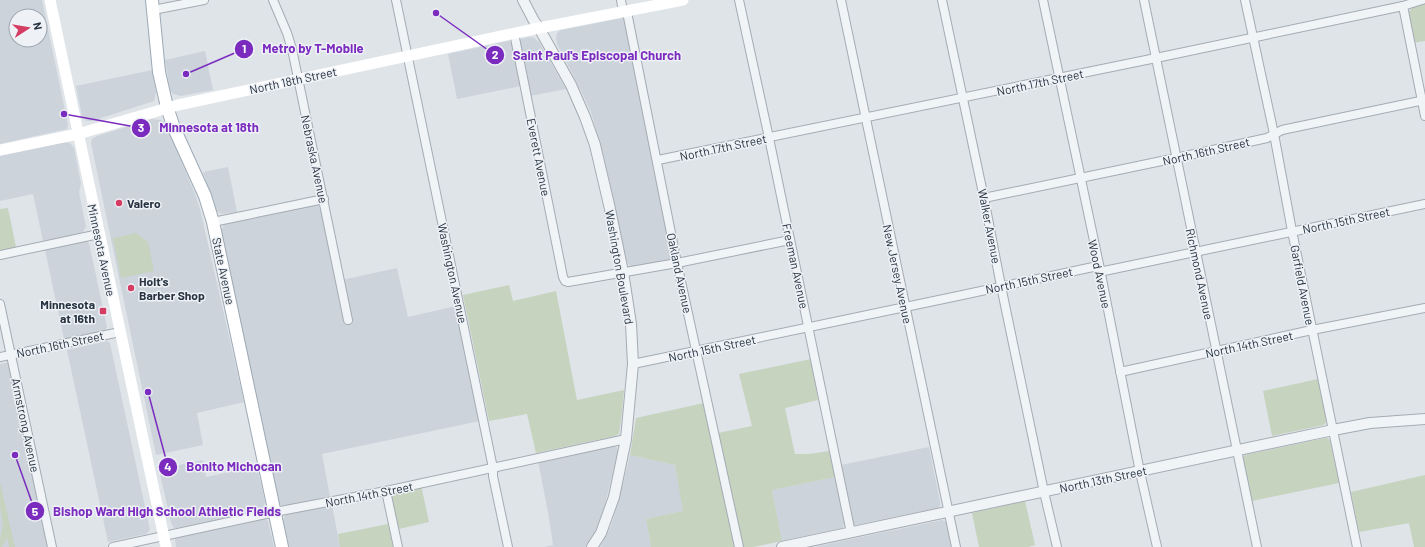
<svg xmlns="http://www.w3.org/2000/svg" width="1425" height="547" font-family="Barlow,sans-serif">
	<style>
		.built { fill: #ccd3db; fill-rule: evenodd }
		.green { fill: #c6d3bf }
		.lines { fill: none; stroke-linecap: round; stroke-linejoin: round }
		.minor-casing { stroke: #a4abb3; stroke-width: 10 }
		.tertiary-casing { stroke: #a4abb3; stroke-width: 12 }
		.primary-casing { stroke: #9da9b5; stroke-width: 14 }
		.minor { stroke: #f1f4f7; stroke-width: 8 }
		.tertiary { stroke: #f1f4f7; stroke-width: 10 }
		.secondary { stroke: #fff; stroke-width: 11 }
		.primary { stroke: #fff; stroke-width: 12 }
		.poi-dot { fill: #d53c64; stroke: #eef2f6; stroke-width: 1.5 }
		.labels { text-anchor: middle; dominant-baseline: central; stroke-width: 3; stroke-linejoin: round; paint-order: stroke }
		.street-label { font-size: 12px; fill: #273341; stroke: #eef2f6 }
		.poi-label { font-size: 12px; font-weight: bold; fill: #273341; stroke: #eef2f6; text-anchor: start }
		.leader { fill: none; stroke: #7b2cbf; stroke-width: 1.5 }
		.callout-dot { fill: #7b2cbf; stroke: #eef2f6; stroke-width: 1.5 }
		.mark-label { font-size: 12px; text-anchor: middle; font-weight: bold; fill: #fff }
		.callout-label { font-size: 13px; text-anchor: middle; font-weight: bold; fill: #7b2cbf; stroke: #eef2f6; stroke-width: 3; stroke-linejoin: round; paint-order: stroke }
	</style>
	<rect width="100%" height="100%" fill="#dfe4e9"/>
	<g class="built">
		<path d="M0 0H42L68 125 67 129 0 144ZM16 16H40V40H16Z"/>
		<polygon points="622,18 625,20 627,25 672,259 668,261 632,267 628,264 626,258 604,157 591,112 582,93 557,44 556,38 557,33 561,30"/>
		<polygon points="530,37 534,38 539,42 566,89 530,96 519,41 520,39"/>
		<polygon points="508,41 511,42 513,45 521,86 457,99 448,54"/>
		<polygon points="205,51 213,90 181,96 173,94 170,90 165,60"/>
		<polygon points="152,70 156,92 154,101 92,121 87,121 82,116 76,86"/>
		<polygon points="152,119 161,120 165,123 195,194 200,209 244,402 197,413 203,445 156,455 91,143 92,139 97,136"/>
		<polygon points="64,142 70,143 74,148 81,184 79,192 86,227 83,232 78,234 43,241 33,194 0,201 0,156"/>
		<polygon points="228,167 237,212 222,214 216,211 203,172"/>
		<polygon points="317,204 323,212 337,281 397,268 408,317 456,306 480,421 322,454 330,496 285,506 279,504 221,231 224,224"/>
		<polygon points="86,241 89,243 107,327 105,331 64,339 45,250"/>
		<polygon points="107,341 110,343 150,530 146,534 108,542 67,350"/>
		<polygon points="10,362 50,547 0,547 0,364"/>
		<polygon points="613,446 617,448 618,452 605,504 596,531 585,547 544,547 553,545 548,512 538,461"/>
		<polygon points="929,447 940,502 940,506 938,508 855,525 852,524 841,465"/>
		<polygon points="630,455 675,465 684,511 646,519 651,547 600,547 611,526 621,492"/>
		<polygon points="203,460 206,477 257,466 265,502 264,508 260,511 177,528 174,528 171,523 159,469"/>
		<polygon points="835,477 844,523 843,528 782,541 772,490"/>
		<polygon points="332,505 340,547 289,547 283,520 285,515"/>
		<polygon points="260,519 265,519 268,521 274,547 176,547 175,540 177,537"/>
		<polygon points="942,520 946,522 952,547 814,547"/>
	</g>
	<g class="green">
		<path d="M1425 3V41L1413 43 1408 14C1411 6 1418 5 1425 3Z"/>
		<polygon points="8,208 16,247 0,251 0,209"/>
		<polygon points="136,233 148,242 154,271 121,278 113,238"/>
		<polygon points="509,285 513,301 556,291 577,400 624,390 622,412 619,434 615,436 536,453 527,414 489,421 463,295"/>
		<polygon points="811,359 818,400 785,408 795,454 809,454 829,451 835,477 772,490 782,541 753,547 743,547 718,433 752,426 739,374"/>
		<polygon points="1318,379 1326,417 1326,422 1324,425 1272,436 1263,391"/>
		<polygon points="704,403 735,547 651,547 646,519 683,511 675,465 630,455 636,418"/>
		<polygon points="1325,438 1328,438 1330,441 1339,483 1252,501 1242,461 1243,457 1245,455"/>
		<polygon points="1425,475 1425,547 1414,547 1409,523 1359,532 1351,492"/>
		<polygon points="0,483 0,482 15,547 9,547 7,537 2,547 0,547 0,540 3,525 0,506"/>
		<polygon points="421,485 429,522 399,529 391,495 392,493"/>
		<polygon points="1025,501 1035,545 1028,547 979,547 972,513"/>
		<polygon points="388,524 393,547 340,547 338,534"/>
	</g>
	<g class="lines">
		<defs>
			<g id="minor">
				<polyline points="273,0 287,33 292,49 348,320"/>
				<polyline points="396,0 493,468 493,476 508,547"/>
				<polyline points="621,0 622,6 628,17 677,263 739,547"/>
				<polyline points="739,0 769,138 851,533"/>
				<polyline points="841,0 956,547"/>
				<polyline points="942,0 984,198 1001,286 1044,492 1057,547"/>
				<polyline points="1043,0 1100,269 1140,472 1157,547"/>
				<polyline points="1144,0 1257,547"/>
				<polyline points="1245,0 1274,134 1292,231 1357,547"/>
				<polyline points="1403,6 1425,116"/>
				<polyline points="153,10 204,0"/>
				<polyline points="514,33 563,277 565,281 568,282 677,263 790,240"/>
				<polyline points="658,160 1156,58 1403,6 1422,0"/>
				<polyline points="984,198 1176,158 1267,138 1282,130 1425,100"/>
				<polyline points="213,222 324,199"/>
				<polyline points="0,255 99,234"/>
				<polyline points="0,304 52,547"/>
				<polyline points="0,357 120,332"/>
				<polyline points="633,364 953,297 1093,267 1104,271 1425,204"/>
				<polyline points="1120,372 1312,330 1425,308"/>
				<polyline points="386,491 398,547"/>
				<polyline points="113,547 275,512 386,491 626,439"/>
			</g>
			<g id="tertiary">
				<polyline points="523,0 534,21 539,28 571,85 585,117 595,145 610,209 623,272 631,324 633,364 626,439 614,497 601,533 592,547"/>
				<polyline points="782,547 1333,430 1370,423 1425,419"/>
			</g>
			<polyline id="primary" points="152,0 159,72 167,107 174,128 205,196 213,222 282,547"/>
		</defs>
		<use href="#minor" class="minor-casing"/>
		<use href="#tertiary" class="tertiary-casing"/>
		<use href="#primary" class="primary-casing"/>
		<use href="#minor" class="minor"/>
		<use href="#tertiary" class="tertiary"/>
		<g class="secondary">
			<polyline points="50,0 166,547"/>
			<polyline points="0,150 78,134 178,105 539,28 683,0"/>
		</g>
		<use href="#primary" class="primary"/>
	</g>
	<g class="poi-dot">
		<circle cx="119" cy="203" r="4"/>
		<circle cx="131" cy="288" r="4"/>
		<rect x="99" y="307" width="8" height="8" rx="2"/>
	</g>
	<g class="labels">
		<g class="street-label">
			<text transform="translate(293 80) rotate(-12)">North 18th Street</text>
			<text transform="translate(1040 82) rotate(-12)">North 17th Street</text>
			<text transform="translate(723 147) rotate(-12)">North 17th Street</text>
			<text transform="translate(1206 151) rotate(-13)">North 16th Street</text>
			<text transform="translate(539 157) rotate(79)">Everett Avenue</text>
			<text transform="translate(315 159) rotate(78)">Nebraska Avenue</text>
			<text transform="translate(1346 220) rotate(-12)">North 15th Street</text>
			<text transform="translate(990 226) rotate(79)">Walker Avenue</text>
			<text transform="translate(102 250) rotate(78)">Minnesota Avenue</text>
			<text transform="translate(796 266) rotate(78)">Freeman Avenue</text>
			<text transform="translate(620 267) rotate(80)">Washington Boulevard</text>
			<text transform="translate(224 271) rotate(78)">State Avenue</text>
			<text transform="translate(453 273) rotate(78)">Washington Avenue</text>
			<text transform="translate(680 273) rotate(78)">Oakland Avenue</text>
			<text transform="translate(898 274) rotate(78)">New Jersey Avenue</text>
			<text transform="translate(1100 274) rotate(78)">Wood Avenue</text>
			<text transform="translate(1200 274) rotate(78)">Richmond Avenue</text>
			<text transform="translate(1029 280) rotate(-12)">North 15th Street</text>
			<text transform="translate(1303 285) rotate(79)">Garfield Avenue</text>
			<text transform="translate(60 344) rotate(-12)">North 16th Street</text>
			<text transform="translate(1249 344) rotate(-12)">North 14th Street</text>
			<text transform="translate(712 348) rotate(-12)">North 15th Street</text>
			<text transform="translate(26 425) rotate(78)">Armstrong Avenue</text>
			<text transform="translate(1103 479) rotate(-12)">North 13th Street</text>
			<text transform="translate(369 494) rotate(-11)">North 14th Street</text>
		</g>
		<g class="poi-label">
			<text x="127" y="203">Valero</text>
			<text x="139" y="281">Holt's<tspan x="139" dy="14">Barber Shop</tspan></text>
			<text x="95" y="304" text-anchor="end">Minnesota<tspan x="95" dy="14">at 16th</tspan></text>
		</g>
	</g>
	<path class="leader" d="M186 74L244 49M436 13L495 55M64 114L141 128M148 392L168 467M15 455L35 511"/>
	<g class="callout-dot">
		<circle cx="186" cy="74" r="4"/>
		<circle cx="436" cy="13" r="4"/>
		<circle cx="64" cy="114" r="4"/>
		<circle cx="148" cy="392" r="4"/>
		<circle cx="15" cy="455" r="4"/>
		<circle cx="244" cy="49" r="10"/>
		<circle cx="495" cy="55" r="10"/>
		<circle cx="141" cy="128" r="10"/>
		<circle cx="168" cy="467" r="10"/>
		<circle cx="35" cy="511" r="10"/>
	</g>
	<g class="mark-label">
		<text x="244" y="53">1</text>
		<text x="495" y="59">2</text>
		<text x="141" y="132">3</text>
		<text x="168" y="471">4</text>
		<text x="35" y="516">5</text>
	</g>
	<g class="callout-label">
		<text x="313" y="53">Metro by T-Mobile</text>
		<text x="597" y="60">Saint Paul's Episcopal Church</text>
		<text x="209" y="132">Minnesota at 18th</text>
		<text x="234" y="471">Bonito Michocan</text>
		<text x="167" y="516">Bishop Ward High School Athletic Fields</text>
	</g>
	<g transform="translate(28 28) rotate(78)"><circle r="19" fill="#eef2f6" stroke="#9ea6ae"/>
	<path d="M0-3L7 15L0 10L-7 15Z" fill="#d53c64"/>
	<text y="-6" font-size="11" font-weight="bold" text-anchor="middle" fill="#273341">N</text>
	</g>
</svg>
